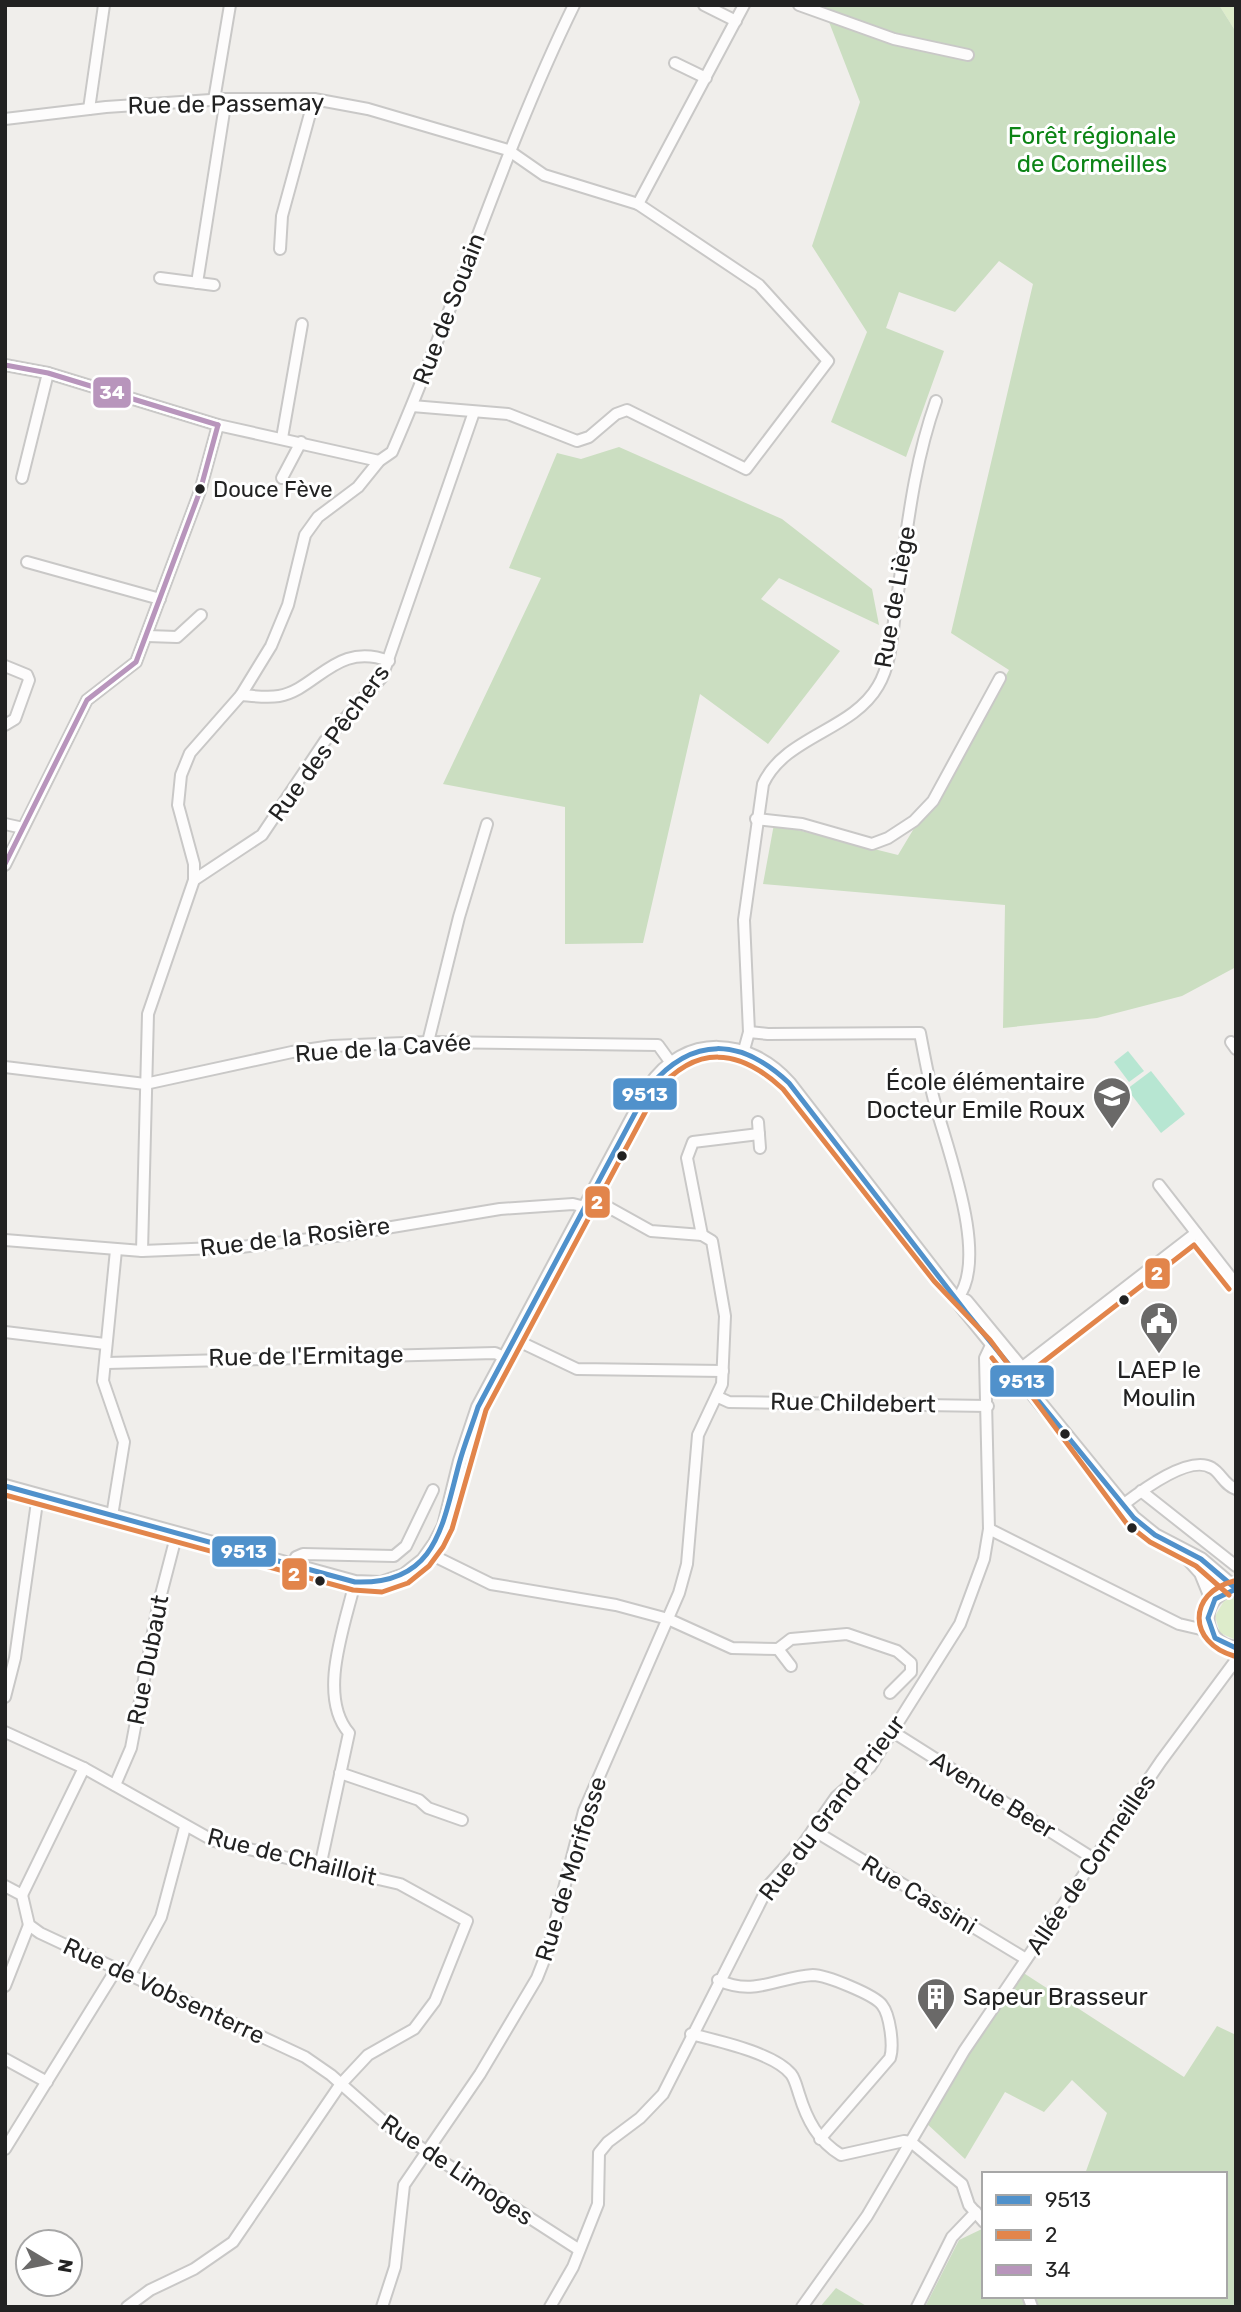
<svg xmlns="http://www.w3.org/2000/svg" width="1241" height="2312" font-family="Rubik,sans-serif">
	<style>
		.grass { fill: #ddeccb }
		.forest { fill: #cbdec1 }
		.pitch { fill: #b7e6d2 }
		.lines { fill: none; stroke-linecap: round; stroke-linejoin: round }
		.minor-casing { stroke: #c9c8c7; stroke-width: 14 }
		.tertiary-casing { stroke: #c9c8c7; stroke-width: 16 }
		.minor { stroke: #fdfcfc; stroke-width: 10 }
		.tertiary { stroke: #fdfcfc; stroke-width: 12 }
		.bus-1-casing { stroke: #fff; stroke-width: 10 }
		.bus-2-casing { stroke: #fff; stroke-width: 10 }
		.bus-3-casing { stroke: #fff; stroke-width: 10 }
		.bus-1 { stroke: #5091cb; stroke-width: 5 }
		.bus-2 { stroke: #e2854b; stroke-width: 5 }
		.bus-3 { stroke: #b895bc; stroke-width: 5 }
		.bus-dot { fill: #222; stroke: #fff; stroke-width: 2.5 }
		.labels { text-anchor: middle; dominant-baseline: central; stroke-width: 6; stroke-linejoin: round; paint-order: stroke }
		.bus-label { font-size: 22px; fill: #222; stroke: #fff; text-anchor: start }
		.street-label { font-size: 24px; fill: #222; stroke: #fff }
		.park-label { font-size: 24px; fill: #0c8416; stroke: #fff }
		.poi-label { font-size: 24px; fill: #222; stroke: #fff; text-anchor: end }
		.line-badge { stroke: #fff; stroke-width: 2.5 }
		.badge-label { font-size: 19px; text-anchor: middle; font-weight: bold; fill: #fff }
	</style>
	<rect width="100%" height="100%" fill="#f0eeeb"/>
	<g class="grass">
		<polygon points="1219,5 1236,5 1236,32"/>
		<polygon points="1236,1597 1236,1640 1220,1633 1215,1616 1224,1601"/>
	</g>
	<g class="forest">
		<polygon points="807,5 1219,5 1236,32 1236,967 1182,996 1097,1018 1003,1028 1005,905 763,884 774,824 898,855 1009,670 951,633 1033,284 999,261 955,312 899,292 886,328 944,351 906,457 831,422 867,332 812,246 860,102 829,22"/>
		<polygon points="619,447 782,519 872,589 879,625 779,578 761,599 840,651 768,744 700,694 643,943 565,944 565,807 443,784 541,578 509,568 557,453 581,459"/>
		<polygon points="1022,1972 1184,2077 1217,2026 1236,2035 1236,2307 925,2307 959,2240 984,2228 984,2296 1225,2296 1225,2174 1085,2174 1107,2113 1072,2080 1044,2112 1005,2092 965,2159 925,2122"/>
		<polygon points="836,2288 868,2307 820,2307"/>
	</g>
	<g class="pitch">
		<polygon points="1128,1051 1144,1071 1129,1082 1114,1062"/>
		<polygon points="1151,1071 1185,1114 1161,1133 1127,1089"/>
	</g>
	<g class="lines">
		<defs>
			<g id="minor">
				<polyline points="704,5 736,21"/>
				<polyline points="799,5 894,39 968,55"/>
				<polyline points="675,63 706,78"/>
				<polyline points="214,100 230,5"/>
				<polyline points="89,109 104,5"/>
				<polyline points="5,119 106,107 226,99 314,99 368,109 508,150 544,175 638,204 759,285 828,361 746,469 627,410 616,414 589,437 577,441 508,414 412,406"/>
				<polyline points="638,204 744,5"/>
				<polyline points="280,249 282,216 314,99"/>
				<polyline points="160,278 214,285"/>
				<polyline points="197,283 226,99"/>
				<polyline points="5,365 48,373 218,425 379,461"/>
				<polyline points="282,438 302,324"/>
				<polyline points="22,478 48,373"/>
				<polyline points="282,478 301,442"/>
				<polyline points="27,562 160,599"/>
				<polyline points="147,636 177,637 201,615"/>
				<polyline points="5,666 27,675 29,680 15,719 5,725"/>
				<path d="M241 695C253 696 267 698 279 696 317 689 336 641 389 661"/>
				<polyline points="756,819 802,824 872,844 888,838 914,821 933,801 1000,678"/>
				<polyline points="5,824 23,828"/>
				<polyline points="5,865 87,700 136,662 200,491 218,425"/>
				<path d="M194 880V864L178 805 181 775 190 753 241 695 271 646 288 605 305 535 318 517 358 487 379 461 392 452C457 304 503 150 574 5"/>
				<path d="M749 1032 744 920 763 784C785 736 852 731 878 686 893 661 892 627 897 599 907 531 913 466 936 401"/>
				<polyline points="428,1042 459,917 487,824"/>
				<polyline points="1231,1042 1236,1049"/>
				<path d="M744 1050 749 1032 768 1034 920 1033C924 1054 928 1076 933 1096 945 1144 991 1258 957 1299"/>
				<polyline points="5,1067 145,1084 292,1052 332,1046 428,1042 658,1045 671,1063"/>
				<polyline points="758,1122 760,1148"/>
				<polyline points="1159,1185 1236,1284"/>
				<polyline points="702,1235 687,1158 693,1142 759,1134"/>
				<polyline points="5,1240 142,1251 241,1247 344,1235 500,1209 573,1204 585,1207"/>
				<polyline points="142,1251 148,1014 194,880 262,835 325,741 382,677 474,412"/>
				<polyline points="5,1332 105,1344"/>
				<polyline points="514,1339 577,1369 723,1371"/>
				<polyline points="107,1363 495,1353 504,1357"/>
				<polyline points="1015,1369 1020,1369 1196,1233"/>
				<polyline points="718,1397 729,1402 988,1406"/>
				<polyline points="1141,1491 1236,1566"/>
				<path d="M1124 1504C1141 1491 1190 1454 1212 1468 1221 1473 1224 1485 1236 1489"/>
				<polyline points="112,1516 124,1442 103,1381 116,1250"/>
				<polyline points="989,1529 1179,1624 1209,1631"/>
				<polyline points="428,1553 491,1584 616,1605 668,1619 732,1648 778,1649 791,1639 847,1634 897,1651 911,1663 911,1672 890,1693"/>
				<polyline points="293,1565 296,1557 303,1554 394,1556 406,1546 433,1490"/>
				<polyline points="778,1649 791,1666"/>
				<polyline points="5,1697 15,1658 38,1495"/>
				<polyline points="5,1732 84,1768 214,1841 400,1884 467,1921 435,2001 414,2029 368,2055 340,2085 233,2242 194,2269 150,2290 127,2307"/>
				<polyline points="893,1732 1094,1859"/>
				<polyline points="340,1773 419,1800 428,1808 462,1820"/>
				<polyline points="115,1785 131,1748 158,1606 177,1533"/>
				<polyline points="813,1830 1026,1959"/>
				<path d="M320 1867 349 1733C317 1696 345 1625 355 1582"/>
				<polyline points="5,1886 22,1895 29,1925 40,1933 305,2057 331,2075 392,2129 578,2249"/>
				<polyline points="22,1895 84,1768"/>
				<polyline points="130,1974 161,1917 185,1827"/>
				<path d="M718 1980C755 1997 777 1977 813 1975 826 1975 875 1995 882 2005 890 2015 894 2046 890 2058L820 2139"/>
				<polyline points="5,1986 29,1925"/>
				<path d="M691 2034C718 2041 774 2053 791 2074 795 2079 797 2088 799 2094 807 2120 818 2141 841 2155L904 2141 911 2142 962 2184 969 2205 984 2222"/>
				<polyline points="5,2059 47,2082"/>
				<polyline points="5,2149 117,1968"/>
				<polyline points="1028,2296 1032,2307"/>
				<polyline points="382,2307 395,2267 404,2185 480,2074 537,1978 548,1950 584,1811 679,1593 687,1564 698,1435 722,1384 725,1316 712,1241 702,1235 651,1231 590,1197"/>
				<polyline points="550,2307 573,2267 598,2204 599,2153 608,2142 640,2118 663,2094 769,1885 794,1857 836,1797 870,1767 960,1624 984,1559 989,1529 985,1358 995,1337"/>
				<polyline points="802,2307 867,2216 964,2051 1161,1761 1236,1660"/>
				<polyline points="917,2307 952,2237 976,2212"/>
			</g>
			<g id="tertiary">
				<polyline points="966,1301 1041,1392"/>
				<path d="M5 1486 355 1582 381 1583 404 1575 423 1560 435 1543 444 1526 460 1461 478 1407 649 1087C685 1033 749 1038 789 1083L966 1312 1134 1518 1155 1535 1201 1559 1235 1588"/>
				<polyline points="1183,1553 1201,1573 1212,1600"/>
				<path d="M1236 1589C1198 1592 1198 1644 1236 1648"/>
			</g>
		</defs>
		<use href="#minor" class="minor-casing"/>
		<use href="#tertiary" class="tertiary-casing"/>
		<use href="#minor" class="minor"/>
		<use href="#tertiary" class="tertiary"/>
		<defs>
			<g id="bus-1">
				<path d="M5 1486 355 1582C436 1585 442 1527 459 1464 464 1445 472 1426 478 1407L649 1087C693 1035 741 1038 789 1083L966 1312 1134 1518 1155 1535 1201 1559 1235 1588"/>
				<polyline points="1236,1589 1215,1599 1208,1618 1215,1638 1236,1648"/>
			</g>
			<g id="bus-2">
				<polyline points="992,1358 1004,1373 1025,1376 1194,1245 1229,1289"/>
				<path d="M5 1495 353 1590 382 1592 408 1583 429 1566 443 1547 452 1529 486 1410 656 1092C696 1044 739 1048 783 1089L934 1281 990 1340 1127 1524 1150 1542 1196 1566 1229 1595"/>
				<path d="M1234 1656C1188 1643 1187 1593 1234 1581"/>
			</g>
			<g id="bus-3">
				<polyline points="5,365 48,373 218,425"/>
				<polyline points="5,864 87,700 136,662 200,491 218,425"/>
			</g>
		</defs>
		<use href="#bus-1" class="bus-1-casing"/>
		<use href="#bus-2" class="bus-2-casing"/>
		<use href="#bus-3" class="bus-3-casing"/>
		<use href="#bus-1" class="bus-1"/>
		<use href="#bus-2" class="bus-2"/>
		<use href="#bus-3" class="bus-3"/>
	</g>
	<defs>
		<symbol id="school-pin" viewBox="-11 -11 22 30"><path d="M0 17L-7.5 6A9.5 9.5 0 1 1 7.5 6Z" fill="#6a6968" stroke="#fff"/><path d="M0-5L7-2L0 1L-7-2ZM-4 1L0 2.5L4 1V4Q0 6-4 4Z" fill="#fff"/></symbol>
		<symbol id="civic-pin" viewBox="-11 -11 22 30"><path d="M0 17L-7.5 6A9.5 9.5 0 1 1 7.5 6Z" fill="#6a6968" stroke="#fff"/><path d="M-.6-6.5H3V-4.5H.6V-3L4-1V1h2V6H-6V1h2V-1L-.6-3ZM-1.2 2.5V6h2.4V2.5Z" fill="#fff"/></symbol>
		<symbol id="building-pin" viewBox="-11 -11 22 30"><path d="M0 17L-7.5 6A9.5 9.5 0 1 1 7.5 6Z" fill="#6a6968" stroke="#fff"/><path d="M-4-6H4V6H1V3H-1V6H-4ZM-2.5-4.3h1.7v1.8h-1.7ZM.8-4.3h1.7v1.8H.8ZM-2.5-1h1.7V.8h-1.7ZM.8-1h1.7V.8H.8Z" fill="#fff"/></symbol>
	</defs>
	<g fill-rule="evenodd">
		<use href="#school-pin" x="1090" y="1074" width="44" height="60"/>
		<use href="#civic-pin" x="1137" y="1299" width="44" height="60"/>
		<use href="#building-pin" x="914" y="1975" width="44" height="60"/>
	</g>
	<g class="bus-dot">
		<circle cx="200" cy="489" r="6"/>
		<circle cx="622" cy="1156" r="6"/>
		<circle cx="1124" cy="1300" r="6"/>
		<circle cx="1065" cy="1434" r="6"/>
		<circle cx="1132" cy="1528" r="6"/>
		<circle cx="320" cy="1581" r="6"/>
	</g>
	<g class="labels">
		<g class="bus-label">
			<text x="213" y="489">Douce Fève</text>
		</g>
		<g class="street-label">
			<text transform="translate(226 104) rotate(-1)">Rue de Passemay</text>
			<text transform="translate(449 309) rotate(-69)">Rue de Souain</text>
			<text transform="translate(895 597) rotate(-80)">Rue de Liège</text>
			<text transform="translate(329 743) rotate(-54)">Rue des Pêchers</text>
			<text transform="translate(383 1048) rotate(-4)">Rue de la Cavée</text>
			<text transform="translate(295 1237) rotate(-7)">Rue de la Rosière</text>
			<text transform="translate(306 1356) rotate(-1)">Rue de l'Ermitage</text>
			<text transform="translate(853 1403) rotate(1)">Rue Childebert</text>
			<text transform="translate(148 1660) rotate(-79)">Rue Dubaut</text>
			<text transform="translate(993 1795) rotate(32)">Avenue Beer</text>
			<text transform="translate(832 1808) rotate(-53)">Rue du Grand Prieur</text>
			<text transform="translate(292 1857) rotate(14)">Rue de Chailloit</text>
			<text transform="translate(1091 1864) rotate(-56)">Allée de Cormeilles</text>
			<text transform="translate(571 1869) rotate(-73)">Rue de Morifosse</text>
			<text transform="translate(919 1895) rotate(31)">Rue Cassini</text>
			<text transform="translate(164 1991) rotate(25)">Rue de Vobsenterre</text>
			<text transform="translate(457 2170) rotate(34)">Rue de Limoges</text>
		</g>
		<g class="park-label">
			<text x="1092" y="136">Forêt régionale<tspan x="1092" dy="28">de Cormeilles</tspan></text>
		</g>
		<g class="poi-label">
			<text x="1085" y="1082">École élémentaire<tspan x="1085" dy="28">Docteur Emile Roux</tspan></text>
			<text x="1159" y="1370" text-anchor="middle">LAEP le<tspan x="1159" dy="28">Moulin</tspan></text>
			<text x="963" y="1997" text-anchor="start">Sapeur Brasseur</text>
		</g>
	</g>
	<g class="line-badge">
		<rect x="92" y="376" width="40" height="33" rx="7" fill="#b895bc"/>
		<rect x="612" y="1077" width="66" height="34" rx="7" fill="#5091cb"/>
		<rect x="584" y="1185" width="27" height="34" rx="7" fill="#e2854b"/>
		<rect x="1144" y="1257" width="27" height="33" rx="7" fill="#e2854b"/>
		<rect x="989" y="1364" width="66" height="34" rx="7" fill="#5091cb"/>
		<rect x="211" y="1535" width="66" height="33" rx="7" fill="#5091cb"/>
		<rect x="281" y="1557" width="27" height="34" rx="7" fill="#e2854b"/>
	</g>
	<g class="badge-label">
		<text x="112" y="399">34</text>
		<text x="645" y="1101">9513</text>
		<text x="597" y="1209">2</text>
		<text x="1157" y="1280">2</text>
		<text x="1022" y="1388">9513</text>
		<text x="244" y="1558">9513</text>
		<text x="294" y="1581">2</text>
	</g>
	<rect width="1241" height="2312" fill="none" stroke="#222222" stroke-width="14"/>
	<rect x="982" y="2172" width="245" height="126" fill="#ffffff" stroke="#a7a7a7" stroke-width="2"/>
	<rect x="996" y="2195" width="35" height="10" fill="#5091cb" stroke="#a7a7a7" stroke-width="2"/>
	<text x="1045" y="2207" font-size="21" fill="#222222">9513</text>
	<rect x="996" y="2230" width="35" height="10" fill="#e2854b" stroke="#a7a7a7" stroke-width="2"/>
	<text x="1045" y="2242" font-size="21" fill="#222222">2</text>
	<rect x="996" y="2265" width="35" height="10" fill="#b895bc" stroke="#a7a7a7" stroke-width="2"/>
	<text x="1045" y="2277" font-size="21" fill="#222222">34</text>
	<g transform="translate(49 2263) rotate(100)"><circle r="33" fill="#ffffff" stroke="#a7a7a7" stroke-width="2"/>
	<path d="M0-5L12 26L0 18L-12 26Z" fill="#6a6968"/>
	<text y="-10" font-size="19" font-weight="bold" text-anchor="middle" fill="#222222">N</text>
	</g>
</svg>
